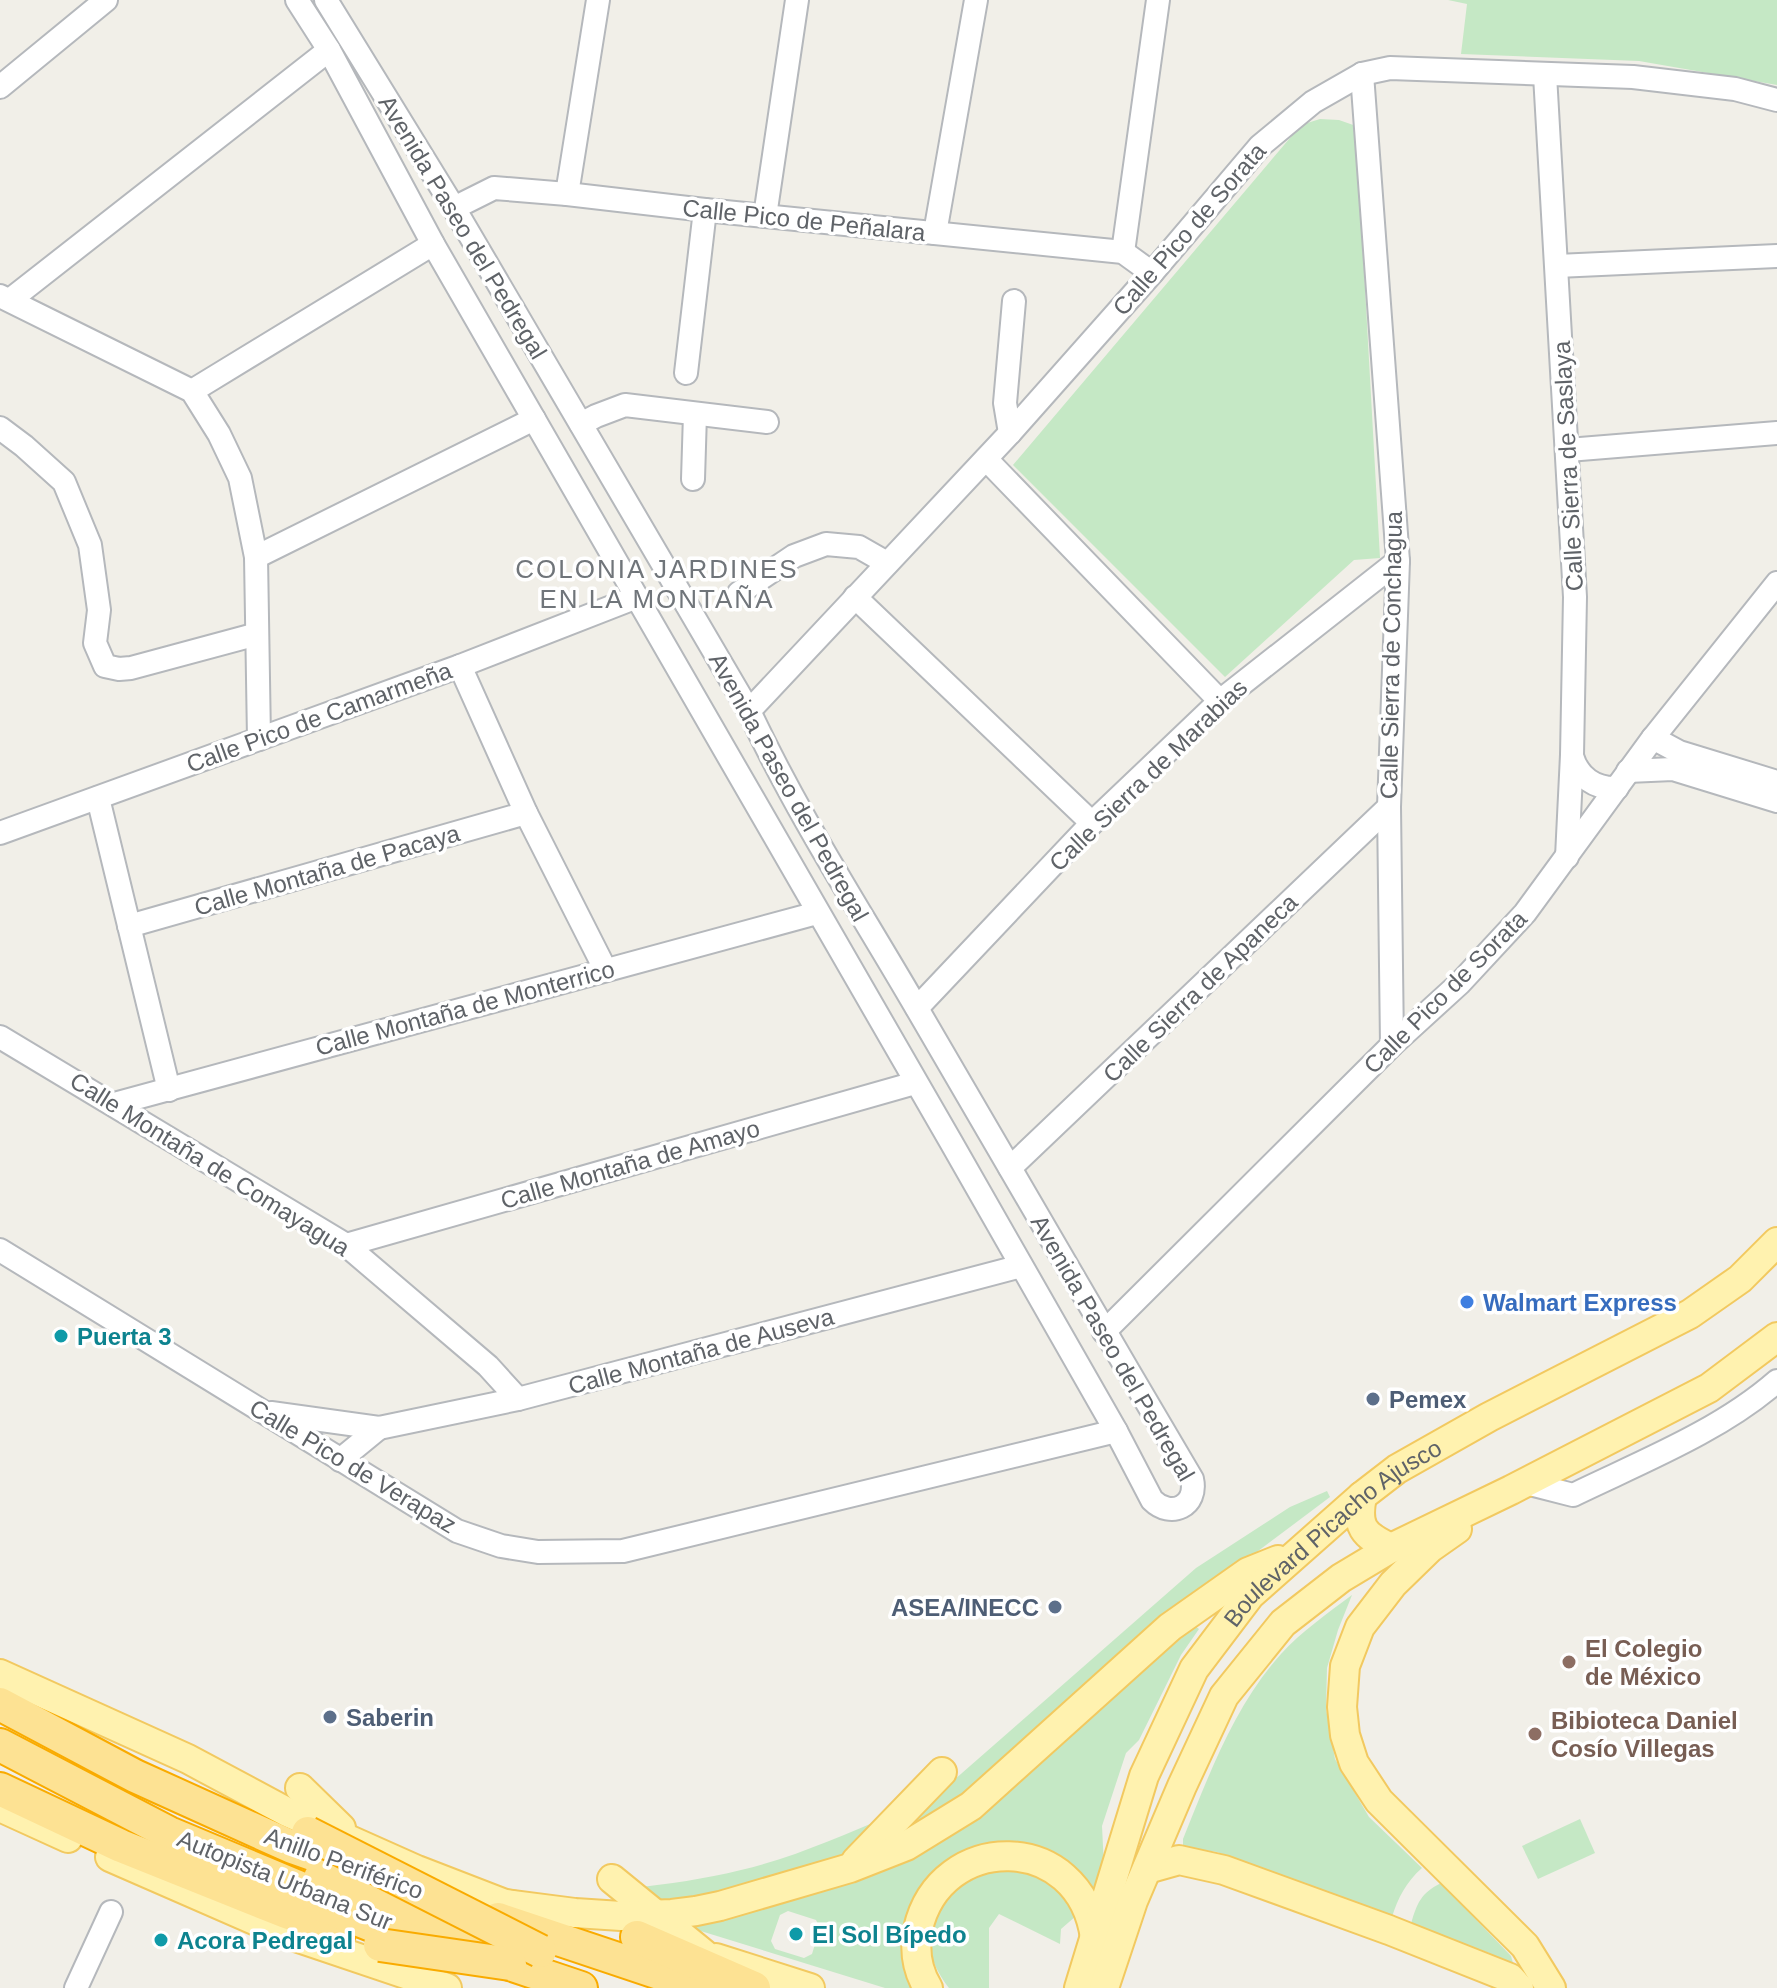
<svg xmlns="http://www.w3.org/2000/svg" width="1777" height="1988" font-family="Helvetica,sans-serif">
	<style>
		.green { fill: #c5e8c5; fill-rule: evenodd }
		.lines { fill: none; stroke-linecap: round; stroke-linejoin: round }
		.minor-casing { stroke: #b5b8bc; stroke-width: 26 }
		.major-casing { stroke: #f2c960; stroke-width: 32 }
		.highway-casing { stroke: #f9ab00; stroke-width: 36 }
		.minor { stroke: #fff; stroke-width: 22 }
		.major { stroke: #fff2af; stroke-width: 28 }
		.highway { stroke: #fde293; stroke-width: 32 }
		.highway-bridge-casing { stroke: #f9ab00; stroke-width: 36; stroke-linecap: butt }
		.highway-bridge { stroke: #fde293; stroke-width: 32 }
		.shop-dot { fill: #3f7fe0; stroke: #fff; stroke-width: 3 }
		.culture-dot { fill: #0f9aa8; stroke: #fff; stroke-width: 3 }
		.service-dot { fill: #5c6f8a; stroke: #fff; stroke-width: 3 }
		.education-dot { fill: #8d6e63; stroke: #fff; stroke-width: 3 }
		.labels { text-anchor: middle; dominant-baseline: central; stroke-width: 7; stroke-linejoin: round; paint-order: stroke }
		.street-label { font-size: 24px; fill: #5f6368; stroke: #fff }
		.shop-label { font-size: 24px; font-weight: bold; fill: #366cbe; stroke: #fff; text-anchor: start }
		.culture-label { font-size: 24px; font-weight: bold; fill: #0d838f; stroke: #fff; text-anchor: start }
		.service-label { font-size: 24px; font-weight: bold; fill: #4e5e75; stroke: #fff; text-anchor: start }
		.education-label { font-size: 24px; font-weight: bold; fill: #785e54; stroke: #fff; text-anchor: start }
		.neighbourhood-label { font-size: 26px; letter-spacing: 2px; fill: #70757a; stroke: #fff }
	</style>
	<rect width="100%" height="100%" fill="#f1efe8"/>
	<g class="green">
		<polygon points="1448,0 1777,0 1777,85 1639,61 1461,54 1467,4"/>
		<polygon points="1320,119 1339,120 1356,126 1380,558 1354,560 1225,677 1013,465 1301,125"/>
		<polygon points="1327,1491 1330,1497 1177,1612 963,1799 873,1851 1196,1568 1290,1507"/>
		<path d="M1352 1595 1338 1630 1327 1668 1326 1709 1335 1759 1369 1817 1422 1868C1406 1882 1398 1898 1392 1917L1217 1852 1183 1847V1839C1209 1775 1234 1706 1281 1654 1302 1631 1328 1613 1352 1595Z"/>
		<path d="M1195 1626 1199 1629 1181 1655 1139 1740 1126 1753 1102 1826 1104 1867 1090 1897 1014 1844 983 1845 954 1855 932 1872 916 1894 906 1920 904 1947 918 1988H885L678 1924 997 1800ZM788 1911 816 1920 820 1928 812 1954 804 1958 775 1949 771 1941 780 1915Z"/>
		<path d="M892 1815 850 1859 708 1895 648 1904 632 1888C668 1884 705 1879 741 1870 793 1858 843 1835 892 1815Z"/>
		<polygon points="1580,1819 1595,1853 1538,1879 1522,1846"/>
		<path d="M1016 1863 1057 1884 1076 1916 1061 1929 1060 1944 999 1914 989 1928V1988H949C936 1971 923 1945 929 1923 933 1911 955 1887 963 1875Z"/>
		<path d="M1441 1883 1511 1956 1515 1970 1489 1953 1411 1924C1417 1903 1421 1893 1441 1883Z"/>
	</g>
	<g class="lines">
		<defs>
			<g id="minor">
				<path d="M297 0 329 50 433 244 951 1142 1116 1431 1152 1500C1171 1519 1198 1506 1192 1479 1100 1324 1010 1168 919 1012 861 912 798 816 749 711L454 208 326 0"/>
				<polyline points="1362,74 1398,561 1389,807 1392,1045"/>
				<polyline points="1545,75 1575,597 1572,755 1567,857"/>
				<polyline points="0,87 106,0"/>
				<polyline points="567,194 598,0"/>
				<polyline points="454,208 494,188 567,194 705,210 1123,252 1152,273"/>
				<polyline points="765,216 797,0"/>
				<polyline points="935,233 976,0"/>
				<polyline points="1123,252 1158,0"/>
				<polyline points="1557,266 1777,256"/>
				<polyline points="0,296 192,391 219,434 240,478 256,557 259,739"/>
				<polyline points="10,300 329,50"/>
				<polyline points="686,373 705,210"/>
				<polyline points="192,391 433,244"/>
				<polyline points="581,424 596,416 625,405 767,422"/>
				<polyline points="0,428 24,446 64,482 90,545 99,610 95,643 105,666 119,669 131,668 257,634"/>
				<polyline points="1010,433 1005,403 1014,301"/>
				<polyline points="1568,450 1777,433"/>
				<polyline points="986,459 1220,701"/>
				<polyline points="693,479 695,414"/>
				<polyline points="256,557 534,419"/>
				<polyline points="739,593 794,556 826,544 859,547 887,563"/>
				<polyline points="855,597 1092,823"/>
				<polyline points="460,666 526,813 605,969"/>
				<polyline points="749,711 1010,433 1152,273 1260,146 1313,102 1362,74 1390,68 1633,77 1735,89 1777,100"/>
				<polyline points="1653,738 1679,752 1777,782"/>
				<path d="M1572 756C1578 777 1595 789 1617 788"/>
				<polyline points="1628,771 1673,769 1777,801"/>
				<polyline points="98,798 169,1090"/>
				<polyline points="0,833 460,666 637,597"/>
				<polyline points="129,926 526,813"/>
				<polyline points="917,1008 1092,823 1220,701 1398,561"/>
				<polyline points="0,1037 346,1245 488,1366 518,1399"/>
				<polyline points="114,1104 817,913"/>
				<polyline points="1010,1168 1389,807"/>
				<polyline points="346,1245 915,1083"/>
				<polyline points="0,1250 457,1531 501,1546 538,1552 623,1551 1116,1431"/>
				<polyline points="1104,1332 1392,1045 1460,983 1525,913 1653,738 1777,583"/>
				<polyline points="271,1413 379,1428 518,1399 1021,1266"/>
				<polyline points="340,1460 379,1428"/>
				<path d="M1526 1483 1573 1495C1641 1462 1720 1431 1777 1381"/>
				<polyline points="76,1988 111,1912"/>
			</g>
			<g id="major">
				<path d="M1362 1496C1356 1527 1363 1535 1391 1548"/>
				<polyline points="1457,1529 1430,1548 1393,1584 1360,1627 1345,1666 1342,1707 1345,1735 1354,1763 1379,1801 1525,1946 1551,1988"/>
				<polyline points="0,1674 188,1759 287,1812 417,1870 505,1904 521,1907"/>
				<polyline points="300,1788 341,1828"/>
				<polyline points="0,1807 68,1838"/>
				<polyline points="110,1857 284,1933 447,1988"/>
				<polyline points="856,1861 942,1772"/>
				<polyline points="1147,1869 1179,1860 1224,1870 1389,1930 1510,1978 1519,1988"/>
				<polyline points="612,1879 704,1954"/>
				<polyline points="505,1904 575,1913 621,1916 672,1914 696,1911 720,1906 850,1868 906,1846 971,1806 1170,1627 1248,1572 1278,1560"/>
				<polyline points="716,1958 810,1988"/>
				<path d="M928 1988C917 1970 914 1950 918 1929 940 1831 1080 1830 1095 1938"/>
				<path id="s1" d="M1079 1988 1144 1776 1194 1669 1250 1595 1362 1496 1397 1469 1489 1417 1690 1314 1740 1279 1777 1242"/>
				<polyline points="1104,1988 1133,1901 1182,1786 1224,1696 1283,1623 1341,1578 1391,1548 1511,1490 1709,1388 1777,1337"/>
			</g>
			<g id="highway">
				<polyline points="0,1704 135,1776 292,1847 360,1871"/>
				<polyline points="0,1745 169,1833 341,1905"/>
				<polyline points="0,1789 121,1846 286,1912 340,1931"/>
				<polyline points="320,1878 438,1920 495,1938"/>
				<polyline points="319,1904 421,1945"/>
				<polyline points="498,1919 704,1988"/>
				<polyline points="637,1937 754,1988"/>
				<polyline points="483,1955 581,1988"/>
			</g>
		</defs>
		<use href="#minor" class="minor-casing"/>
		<use href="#major" class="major-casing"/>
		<use href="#highway" class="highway-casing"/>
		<use href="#minor" class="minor"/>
		<use href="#major" class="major"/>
		<use href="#highway" class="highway"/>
		<defs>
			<g id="highway-bridge">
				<polyline points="308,1833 540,1951"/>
				<polyline points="380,1945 510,1964"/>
			</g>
		</defs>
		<use href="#highway-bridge" class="highway-bridge-casing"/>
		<use href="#highway-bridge" class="highway-bridge"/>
	</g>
	<circle class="shop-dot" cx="1467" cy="1302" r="8"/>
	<g class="culture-dot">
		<circle cx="61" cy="1336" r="8"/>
		<circle cx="796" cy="1934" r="8"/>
		<circle cx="161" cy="1940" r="8"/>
	</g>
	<g class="service-dot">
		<circle cx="1373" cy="1399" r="8"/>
		<circle cx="1055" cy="1607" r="8"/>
		<circle cx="330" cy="1717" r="8"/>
	</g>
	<g class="education-dot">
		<circle cx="1569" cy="1662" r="8"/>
		<circle cx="1535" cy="1734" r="8"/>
	</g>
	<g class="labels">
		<g class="street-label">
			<text transform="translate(804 220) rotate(6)">Calle Pico de Peñalara</text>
			<text transform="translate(463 227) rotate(59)">Avenida Paseo del Pedregal</text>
			<text transform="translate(1189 229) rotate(-49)">Calle Pico de Sorata</text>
			<text transform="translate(1568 466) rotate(-93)">Calle Sierra de Saslaya</text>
			<text transform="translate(1391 655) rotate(-89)">Calle Sierra de Conchagua</text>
			<text transform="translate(319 717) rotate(-20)">Calle Pico de Camarmeña</text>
			<text transform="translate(1148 775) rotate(-44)">Calle Sierra de Marabias</text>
			<text transform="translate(789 787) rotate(61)">Avenida Paseo del Pedregal</text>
			<text transform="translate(327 870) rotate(-16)">Calle Montaña de Pacaya</text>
			<text transform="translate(1200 988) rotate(-44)">Calle Sierra de Apaneca</text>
			<text transform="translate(1445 992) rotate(-45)">Calle Pico de Sorata</text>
			<text transform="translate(465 1008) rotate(-15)">Calle Montaña de Monterrico</text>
			<text transform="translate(210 1164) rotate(32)">Calle Montaña de Comayagua</text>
			<text transform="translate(630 1164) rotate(-16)">Calle Montaña de Amayo</text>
			<text transform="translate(1113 1348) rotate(60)">Avenida Paseo del Pedregal</text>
			<text transform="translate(701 1351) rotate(-15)">Calle Montaña de Auseva</text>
			<text transform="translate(353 1466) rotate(31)">Calle Pico de Verapaz</text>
			<text stroke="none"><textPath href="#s1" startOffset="536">Boulevard Picacho Ajusco</textPath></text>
			<text transform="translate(344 1863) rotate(20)">Anillo Periférico</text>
			<text transform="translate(285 1880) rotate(22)">Autopista Urbana Sur</text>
		</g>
		<g class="shop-label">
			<text x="1483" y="1302">Walmart Express</text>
		</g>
		<g class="culture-label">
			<text x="77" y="1336">Puerta 3</text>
			<text x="812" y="1934">El Sol Bípedo</text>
			<text x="177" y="1940">Acora Pedregal</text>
		</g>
		<g class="service-label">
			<text x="1389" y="1399">Pemex</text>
			<text x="1039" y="1607" text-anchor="end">ASEA/INECC</text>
			<text x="346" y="1717">Saberin</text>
		</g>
		<g class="education-label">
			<text x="1585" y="1648">El Colegio<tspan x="1585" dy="28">de México</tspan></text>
			<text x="1551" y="1720">Bibioteca Daniel<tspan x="1551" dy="28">Cosío Villegas</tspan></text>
		</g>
		<g class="neighbourhood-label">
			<text x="657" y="569">COLONIA JARDINES<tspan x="657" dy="30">EN LA MONTAÑA</tspan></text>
		</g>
	</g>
</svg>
